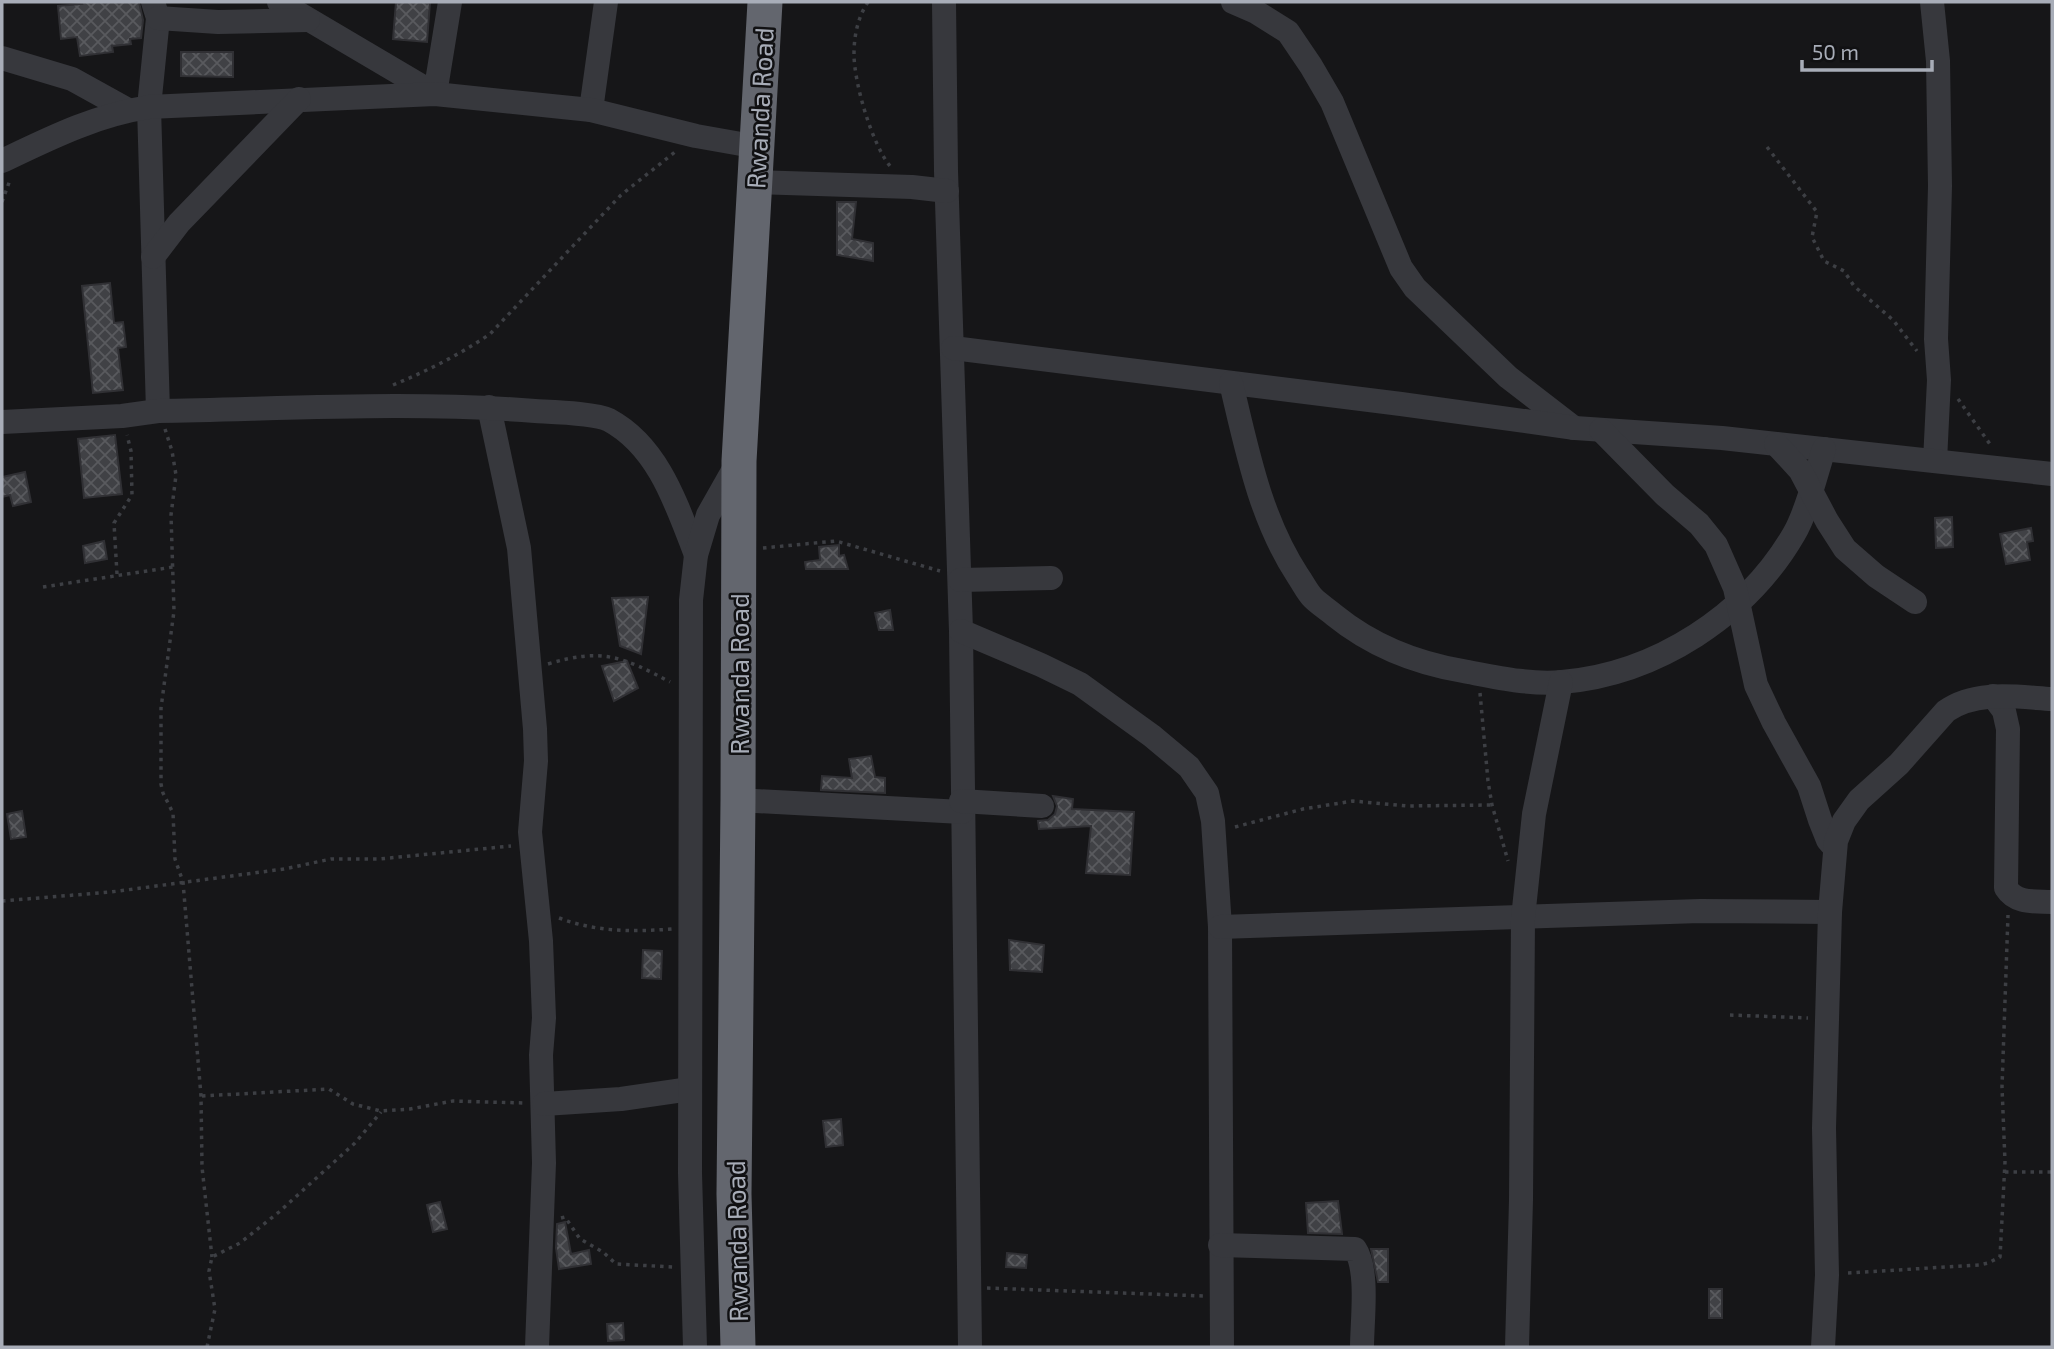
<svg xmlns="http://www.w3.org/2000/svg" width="2054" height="1349" font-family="'Exo 2',sans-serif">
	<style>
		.building { fill: url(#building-cross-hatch); stroke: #303034; stroke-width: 2 }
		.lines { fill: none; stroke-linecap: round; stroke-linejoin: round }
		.path { stroke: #3d3f44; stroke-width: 3.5; stroke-dasharray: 3.5 5; stroke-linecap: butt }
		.minor { stroke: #37383d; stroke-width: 24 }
		.highway { stroke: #63666e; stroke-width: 35 }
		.labels { text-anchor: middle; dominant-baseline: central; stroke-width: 5; stroke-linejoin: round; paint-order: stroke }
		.street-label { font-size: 26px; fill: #a8adb8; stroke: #111113 }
	</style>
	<defs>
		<pattern id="building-cross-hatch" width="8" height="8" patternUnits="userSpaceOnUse" patternTransform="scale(1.75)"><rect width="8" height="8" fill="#404145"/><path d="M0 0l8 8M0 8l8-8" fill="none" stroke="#595a5e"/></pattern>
	</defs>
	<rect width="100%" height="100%" fill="#161618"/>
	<g class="building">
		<polygon points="81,2 139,2 143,20 141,38 130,39 131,44 112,46 113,52 80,56 77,37 61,39 58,6 82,4"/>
		<polygon points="396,2 430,2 427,42 393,39"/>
		<polygon points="181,52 233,52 233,77 181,76"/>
		<polygon points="837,202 856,202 852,239 873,243 873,261 837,255"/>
		<polygon points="110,283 114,323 123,322 126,347 118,348 123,390 93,393 82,286"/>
		<polygon points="115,435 122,494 84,498 78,439"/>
		<polygon points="25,472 31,502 13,506 10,495 2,497 2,477"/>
		<polygon points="1952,517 1953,547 1936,548 1935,518"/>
		<polygon points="2031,528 2033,541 2027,542 2030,560 2006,564 2000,534"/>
		<polygon points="104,541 107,559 85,563 83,546"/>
		<polygon points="839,545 839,556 844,555 848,569 806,569 805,562 820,560 819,547"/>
		<polygon points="648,597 641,654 620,646 612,598"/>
		<polygon points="890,610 893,630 879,630 875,613"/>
		<polygon points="627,661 638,688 614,701 602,666"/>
		<polygon points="871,756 875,777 885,778 885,793 821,790 822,776 852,778 849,759"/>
		<polygon points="1053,796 1073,799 1072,809 1134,812 1130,875 1086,873 1091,826 1039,829 1038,821 1048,820 1055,814 1057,806"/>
		<polygon points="22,811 26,837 11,839 7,814"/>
		<polygon points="1009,940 1044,945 1042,972 1010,970"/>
		<polygon points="643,950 662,951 661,979 642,978"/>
		<polygon points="841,1119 843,1145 826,1147 823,1121"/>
		<polygon points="1338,1201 1342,1234 1308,1233 1306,1203"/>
		<polygon points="440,1202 447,1229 433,1232 427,1205"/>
		<polygon points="565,1222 571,1254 589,1250 591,1264 559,1269 556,1248 557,1224"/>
		<polygon points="1371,1249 1388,1249 1388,1282 1378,1282"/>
		<polygon points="1007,1253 1027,1255 1026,1268 1006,1267"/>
		<rect x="1709" y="1289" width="13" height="29"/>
		<polygon points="623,1323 624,1340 608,1341 607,1324"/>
	</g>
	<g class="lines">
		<g class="path">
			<path d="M868 2C858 17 854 35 854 54 854 83 872 144 890 166"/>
			<polyline points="1767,147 1817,212 1812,237 1824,261 1844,271 1854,286 1893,320 1917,351"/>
			<polyline points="2,202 10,180"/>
			<path d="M393 385C427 371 459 355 490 334L621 195 675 152"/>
			<polyline points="1958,399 1992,447"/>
			<polyline points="165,429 172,451 176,475 171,515 174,611 161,708 161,784 163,793 173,813 175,859 183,882 201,1096 202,1167 212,1257"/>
			<polyline points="763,548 836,541 940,571"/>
			<polyline points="117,574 114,523 132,495 131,451 127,435"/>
			<polyline points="43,587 173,567"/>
			<path d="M548 664C601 648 622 656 670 682"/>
			<polyline points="1480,693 1488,781 1492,805 1508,861"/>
			<polyline points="1235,827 1303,809 1353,801 1407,806 1492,805"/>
			<polyline points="2,901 111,892 284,869 331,859 379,859 511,846"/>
			<path d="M559 918C596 932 633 932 672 929"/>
			<polyline points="1730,1015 1808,1018"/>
			<polyline points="202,1096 329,1089 353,1104 381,1111 410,1109 453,1101 524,1103"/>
			<polyline points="2005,1172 2052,1172"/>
			<polyline points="561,1218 565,1217 580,1239 603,1252 616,1264 673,1267"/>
			<polyline points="1848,1273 1979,1265 1988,1263 2000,1257 2005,1162 2002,1087 2008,915"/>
			<polyline points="987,1288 1203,1296"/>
			<polyline points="207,1347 215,1309 209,1271 212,1257 240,1243 279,1212 355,1143 381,1112"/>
		</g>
		<g class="minor">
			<polyline points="153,2 158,18 149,107 158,411"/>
			<polyline points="279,2 435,94 450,2"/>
			<polyline points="944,2 946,171 961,631 970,1347"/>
			<polyline points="1233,2 1256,12 1288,32 1311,66 1332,102 1401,268 1415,288 1508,377 1574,428"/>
			<polyline points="1932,2 1938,61 1940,186 1936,339 1939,380 1935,461"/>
			<polyline points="158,18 218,22 308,20"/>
			<polyline points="2,58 72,79 128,110"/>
			<polyline points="591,110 606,2"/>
			<path d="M2 161C50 138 96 115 149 107L435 94 591 110 696 136 758 147"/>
			<polyline points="755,182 912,187 947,191"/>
			<polyline points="153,257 179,223 299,99"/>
			<polyline points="953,348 1401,404 1575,428 1722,438 2052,474"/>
			<path d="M1231 383C1247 450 1260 518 1298 576 1303 583 1307 592 1313 598 1319 604 1327 609 1334 615 1371 645 1415 663 1463 671 1495 677 1529 685 1562 682 1657 674 1747 615 1794 534 1807 512 1816 474 1824 449"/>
			<polyline points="489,407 519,548 535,729 536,761 530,832 541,941 544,1018 541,1055 544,1163 537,1347"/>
			<path d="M2 422 122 416 158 411C284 409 410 401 535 411 552 412 595 413 609 420 659 447 677 506 696 555"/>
			<polyline points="1601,430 1665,495 1699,524 1716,545 1735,588 1756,685 1774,723 1809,786 1820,820 1828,840 1835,848"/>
			<polyline points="1776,444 1800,470 1827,521 1845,549 1876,576 1915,602"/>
			<polyline points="960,580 1051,578"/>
			<polyline points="961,631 1041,665 1080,684 1152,736 1189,767 1207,793 1213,821 1220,927 1222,1347"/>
			<path d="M1993 696 2004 711 2008 729 2006 888C2016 904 2035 901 2052 902"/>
			<polyline points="738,800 962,812"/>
			<polyline points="961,801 1042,806"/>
			<polyline points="1220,927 1700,911 1830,912"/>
			<polyline points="544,1104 621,1099 690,1089"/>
			<path d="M1220 1245 1355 1249C1369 1270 1362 1321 1362 1347"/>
			<polyline points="695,1347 690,1173 691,600 696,555 708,515 738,462"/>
			<polyline points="1517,1347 1521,1200 1523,918 1534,814 1561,682"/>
			<path d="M1823 1347 1827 1275 1824 1128 1830 912 1836 841 1844 821 1859 800 1899 764 1946 711C1976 690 2017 697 2052 699"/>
		</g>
		<polyline class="highway" points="738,1347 734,1194 738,800 739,461 765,2"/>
	</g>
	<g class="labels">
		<g class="street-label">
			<text transform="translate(759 108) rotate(-87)">Rwanda Road</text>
			<text transform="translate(738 674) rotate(-90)">Rwanda Road</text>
			<text transform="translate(736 1241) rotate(-91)">Rwanda Road</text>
		</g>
	</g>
	<rect width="2054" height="1349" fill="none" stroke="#a8adb8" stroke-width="7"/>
	<path d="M1802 60v10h130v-10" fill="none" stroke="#a8adb8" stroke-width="3.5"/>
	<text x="1812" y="60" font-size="21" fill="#a8adb8" stroke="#111113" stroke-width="5" paint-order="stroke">50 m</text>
</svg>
